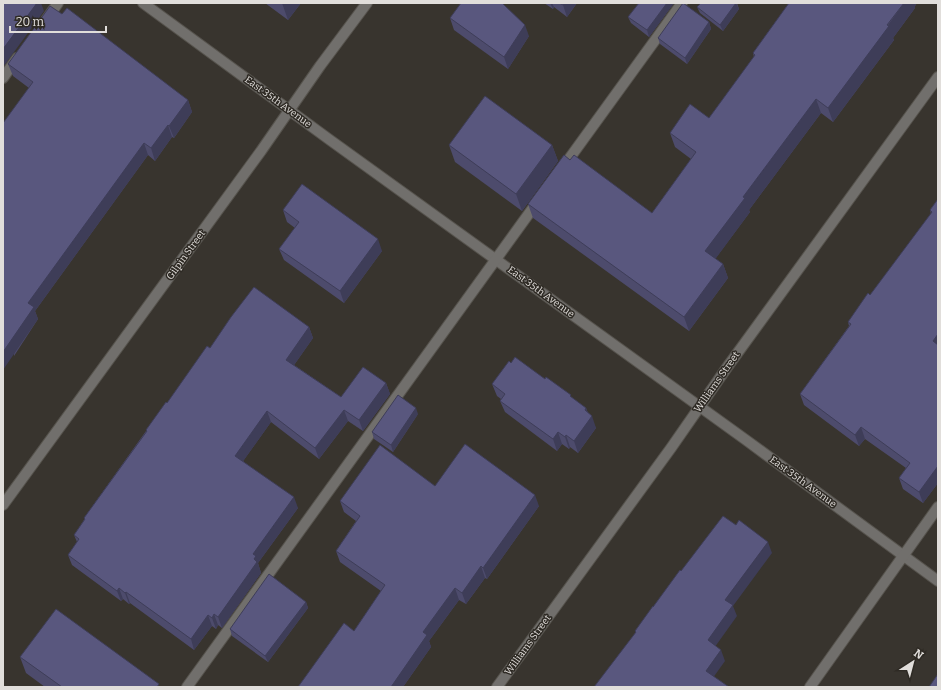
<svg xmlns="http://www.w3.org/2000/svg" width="941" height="690" font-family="Bitter,serif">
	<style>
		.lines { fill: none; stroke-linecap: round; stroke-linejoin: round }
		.minor-casing { stroke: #56534d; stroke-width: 12 }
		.minor { stroke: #716f6c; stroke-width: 10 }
		.wall { fill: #4d4b6c }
		.shaded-wall { fill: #3e3d58 }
		.building { fill: #59577e; stroke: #3e3d58 }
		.labels { text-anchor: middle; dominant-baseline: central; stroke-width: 3; stroke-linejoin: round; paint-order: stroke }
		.street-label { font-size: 10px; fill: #e1dedb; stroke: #2e2a24 }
	</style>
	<rect width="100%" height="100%" fill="#38342e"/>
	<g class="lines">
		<defs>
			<g id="minor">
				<polyline points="143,3 330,140 746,440 938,581"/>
				<polyline points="46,20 58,3"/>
				<polyline points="3,78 17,58"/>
				<polyline points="561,170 682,3"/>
				<polyline points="3,505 261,151 320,66 367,3"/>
				<polyline points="187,687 538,201"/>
				<polyline points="497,687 671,448 728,366 938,77"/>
				<path d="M810 687C853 627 895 567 938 507"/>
			</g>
		</defs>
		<use href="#minor" class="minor-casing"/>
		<use href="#minor" class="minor"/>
	</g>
	<g class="wall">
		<polygon points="265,3 301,3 288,20"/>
		<polygon points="544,3 577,3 567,17 554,7 553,9"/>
		<polygon points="639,3 674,3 649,37 631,23 628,17"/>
		<polygon points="737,3 739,9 723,31 700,13 697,7"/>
		<polygon points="789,3 917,3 915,6 915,8 893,38 894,40 833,122 821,113 749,210 750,212 715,259 723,264 728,278 689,331 533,218 528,204 570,160 652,213 691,159 675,147 670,133 709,118 754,57 753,53"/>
		<polygon points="450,18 529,36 508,69 454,30"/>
		<polygon points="709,22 711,29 687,64 660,44 658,38"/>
		<polygon points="8,64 180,94 181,95 188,100 192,112 174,138 172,137 155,161 148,155 35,311 38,319 14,356 29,88 13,76"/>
		<polygon points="449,145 552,145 558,161 522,211 455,162"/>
		<polygon points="938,199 938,483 923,503 903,489 899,478 906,468 865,439 859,446 804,405 800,394 849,326 848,322 870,295 931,214 930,210"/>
		<polygon points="283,210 382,251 344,303 284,260 279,249 295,228 287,222"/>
		<polygon points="309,327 313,338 294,365 341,397 386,383 390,394 363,431 348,421 319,459 271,422 243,461 298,508 258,563 261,573 222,628 218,625 216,629 212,626 194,650 130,603 129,604 123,599 121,601 72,565 68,555 77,542 74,535 84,520 84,518 146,431 146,430 210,348"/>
		<polygon points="511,363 545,379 586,408 588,413 596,428 578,453 570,447 569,449 562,444 557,451 505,412 500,401 501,399 497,396 492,384"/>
		<polygon points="418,414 393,452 374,439 372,432"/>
		<polygon points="435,486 539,506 487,579 485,578 466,604 459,600 429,641 431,647 403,687 298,687 354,631 381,591 340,562 336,551 356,521 344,512 340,501"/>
		<polygon points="306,602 308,608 268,662 232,636 230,629"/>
		<polygon points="20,657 160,687 45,687 26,673"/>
	</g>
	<g class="shaded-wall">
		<polygon points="37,3 41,3 44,11 3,67 3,49"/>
		<polygon points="282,3 301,3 288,20"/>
		<polygon points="550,3 552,3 554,7 553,9"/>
		<polygon points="564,3 577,3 567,17 563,5"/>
		<polygon points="667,3 674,3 649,37 647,30"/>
		<polygon points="736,3 739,9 723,31 720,25"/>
		<polygon points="904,3 917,3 915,6 915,8 893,38 894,40 833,122 828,108"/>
		<polygon points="709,22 711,29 687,64 685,58"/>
		<polygon points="525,25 529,36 508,69 504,57"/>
		<polygon points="180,94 184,105 188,100 192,112 174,138 169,126"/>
		<polygon points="816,99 821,113 749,210 750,212 711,265 705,251 743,197"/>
		<polygon points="168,125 172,137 155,161 151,148"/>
		<polygon points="144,143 148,155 35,311 38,319 3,370 3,352 28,303"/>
		<polygon points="552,145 558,161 522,211 516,194"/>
		<polygon points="378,239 382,251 344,303 340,291"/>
		<polygon points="723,264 728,278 689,331 684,317"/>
		<polygon points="309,327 313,338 290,371 286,360"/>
		<polygon points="938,334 938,350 933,341"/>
		<polygon points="386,383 390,394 363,431 359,420"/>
		<polygon points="416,408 418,414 393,452 391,445"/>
		<polygon points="586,408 590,418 592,416 596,428 578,453 574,441 585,410"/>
		<polygon points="344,410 348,421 319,459 315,448"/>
		<polygon points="267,411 271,422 239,467 235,456"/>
		<polygon points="861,427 865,439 859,446 855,435"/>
		<polygon points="558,432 562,444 557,451 553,439"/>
		<polygon points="566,435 570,447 569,449 565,437"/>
		<polygon points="938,466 938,483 923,503 919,492"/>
		<polygon points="535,495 539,506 487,579 483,568"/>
		<polygon points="294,497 298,508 258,563 261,573 222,628 218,617 254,559 253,554"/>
		<polygon points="768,542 772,553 733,606 737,616 712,651 708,640 725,600"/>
		<polygon points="481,566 485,578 466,604 462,593"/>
		<polygon points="119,588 123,599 121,601 117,591"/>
		<polygon points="455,588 459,600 429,641 431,647 403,687 391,687 423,632"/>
		<polygon points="126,592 130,603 129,604 125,593"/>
		<polygon points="306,602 308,608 268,662 265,656"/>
		<polygon points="214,614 218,625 216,629 212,618"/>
		<polygon points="208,615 212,626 194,650 191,639"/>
		<polygon points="721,650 725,661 710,682 706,671"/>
	</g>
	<g class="building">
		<polygon points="3,3 37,3 3,49"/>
		<polygon points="461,3 502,3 525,25 504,57 450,18"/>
		<polygon points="559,3 564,3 563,5"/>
		<polygon points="639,3 667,3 647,30 628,17"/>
		<polygon points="683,3 709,22 685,58 658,38"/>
		<polygon points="701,3 736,3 720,25 697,7"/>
		<polygon points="789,3 904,3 887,25 889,26 828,108 816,99 743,197 745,198 705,251 723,264 684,317 528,204 564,155 570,160 574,155 652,213 696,152 670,133 690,104 709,118 755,55 753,53"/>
		<polygon points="50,6 62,14 67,8 180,94 188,100 169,126 168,125 151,148 144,143 28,303 34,307 3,352 3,123 33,82 8,64"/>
		<polygon points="485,96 552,145 516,194 449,145"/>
		<polygon points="302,184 378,239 340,291 279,249 299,222 283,210"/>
		<polygon points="938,199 938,334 933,341 938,345 938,466 919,492 899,478 910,463 861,427 855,435 800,394 851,324 848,322 868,293 870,295 932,212 930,210"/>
		<polygon points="254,287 309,327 286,360 341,397 363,367 386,383 359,420 344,410 315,448 267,411 235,456 294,497 253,554 256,556 254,559 257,562 218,617 214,614 212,618 208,615 191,639 126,592 125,593 119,588 117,591 68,555 79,539 74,535 85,519 84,518 147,431 146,430 166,402 167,403 207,346 210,348 231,317"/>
		<polygon points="515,357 545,379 546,377 571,395 570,396 586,408 585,410 592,416 574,441 566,435 565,437 558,432 553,439 500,401 505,394 492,384 509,361 511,363"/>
		<polygon points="398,395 416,408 391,445 372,432"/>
		<polygon points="465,444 535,495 483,568 481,566 462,593 455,588 423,632 427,635 391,687 298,687 344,623 354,631 385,585 336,551 360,516 340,501 380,445 435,486"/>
		<polygon points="723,516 736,525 739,520 768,542 725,600 733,605 708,640 721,650 706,671 729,687 594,687 636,632 635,631 653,606 653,607 680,570 681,571"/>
		<polygon points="269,574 306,602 265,656 230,629"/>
		<polygon points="56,609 159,684 157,687 62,687 20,657"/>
		<polygon points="938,674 938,687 929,687"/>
	</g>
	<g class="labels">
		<g class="street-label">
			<text transform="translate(278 102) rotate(36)">East 35th Avenue</text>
			<text transform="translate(186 255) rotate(-54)">Gilpin Street</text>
			<text transform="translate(541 292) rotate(36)">East 35th Avenue</text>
			<text transform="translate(717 382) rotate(-55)">Williams Street</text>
			<text transform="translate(803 482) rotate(36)">East 35th Avenue</text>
			<text transform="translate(528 645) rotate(-54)">Williams Street</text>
		</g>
	</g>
	<rect width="941" height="690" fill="none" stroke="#e1dedb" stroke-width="8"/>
	<g transform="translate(913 662) rotate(36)" stroke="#2e2a24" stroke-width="3" paint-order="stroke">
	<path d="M0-3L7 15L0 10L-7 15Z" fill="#e1dedb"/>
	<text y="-6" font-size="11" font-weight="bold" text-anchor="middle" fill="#e1dedb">N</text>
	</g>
	<path d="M10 26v6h96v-6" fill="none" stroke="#e1dedb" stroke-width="2"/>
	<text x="16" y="26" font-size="12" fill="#e1dedb" stroke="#2e2a24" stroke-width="3" paint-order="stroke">20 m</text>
</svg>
